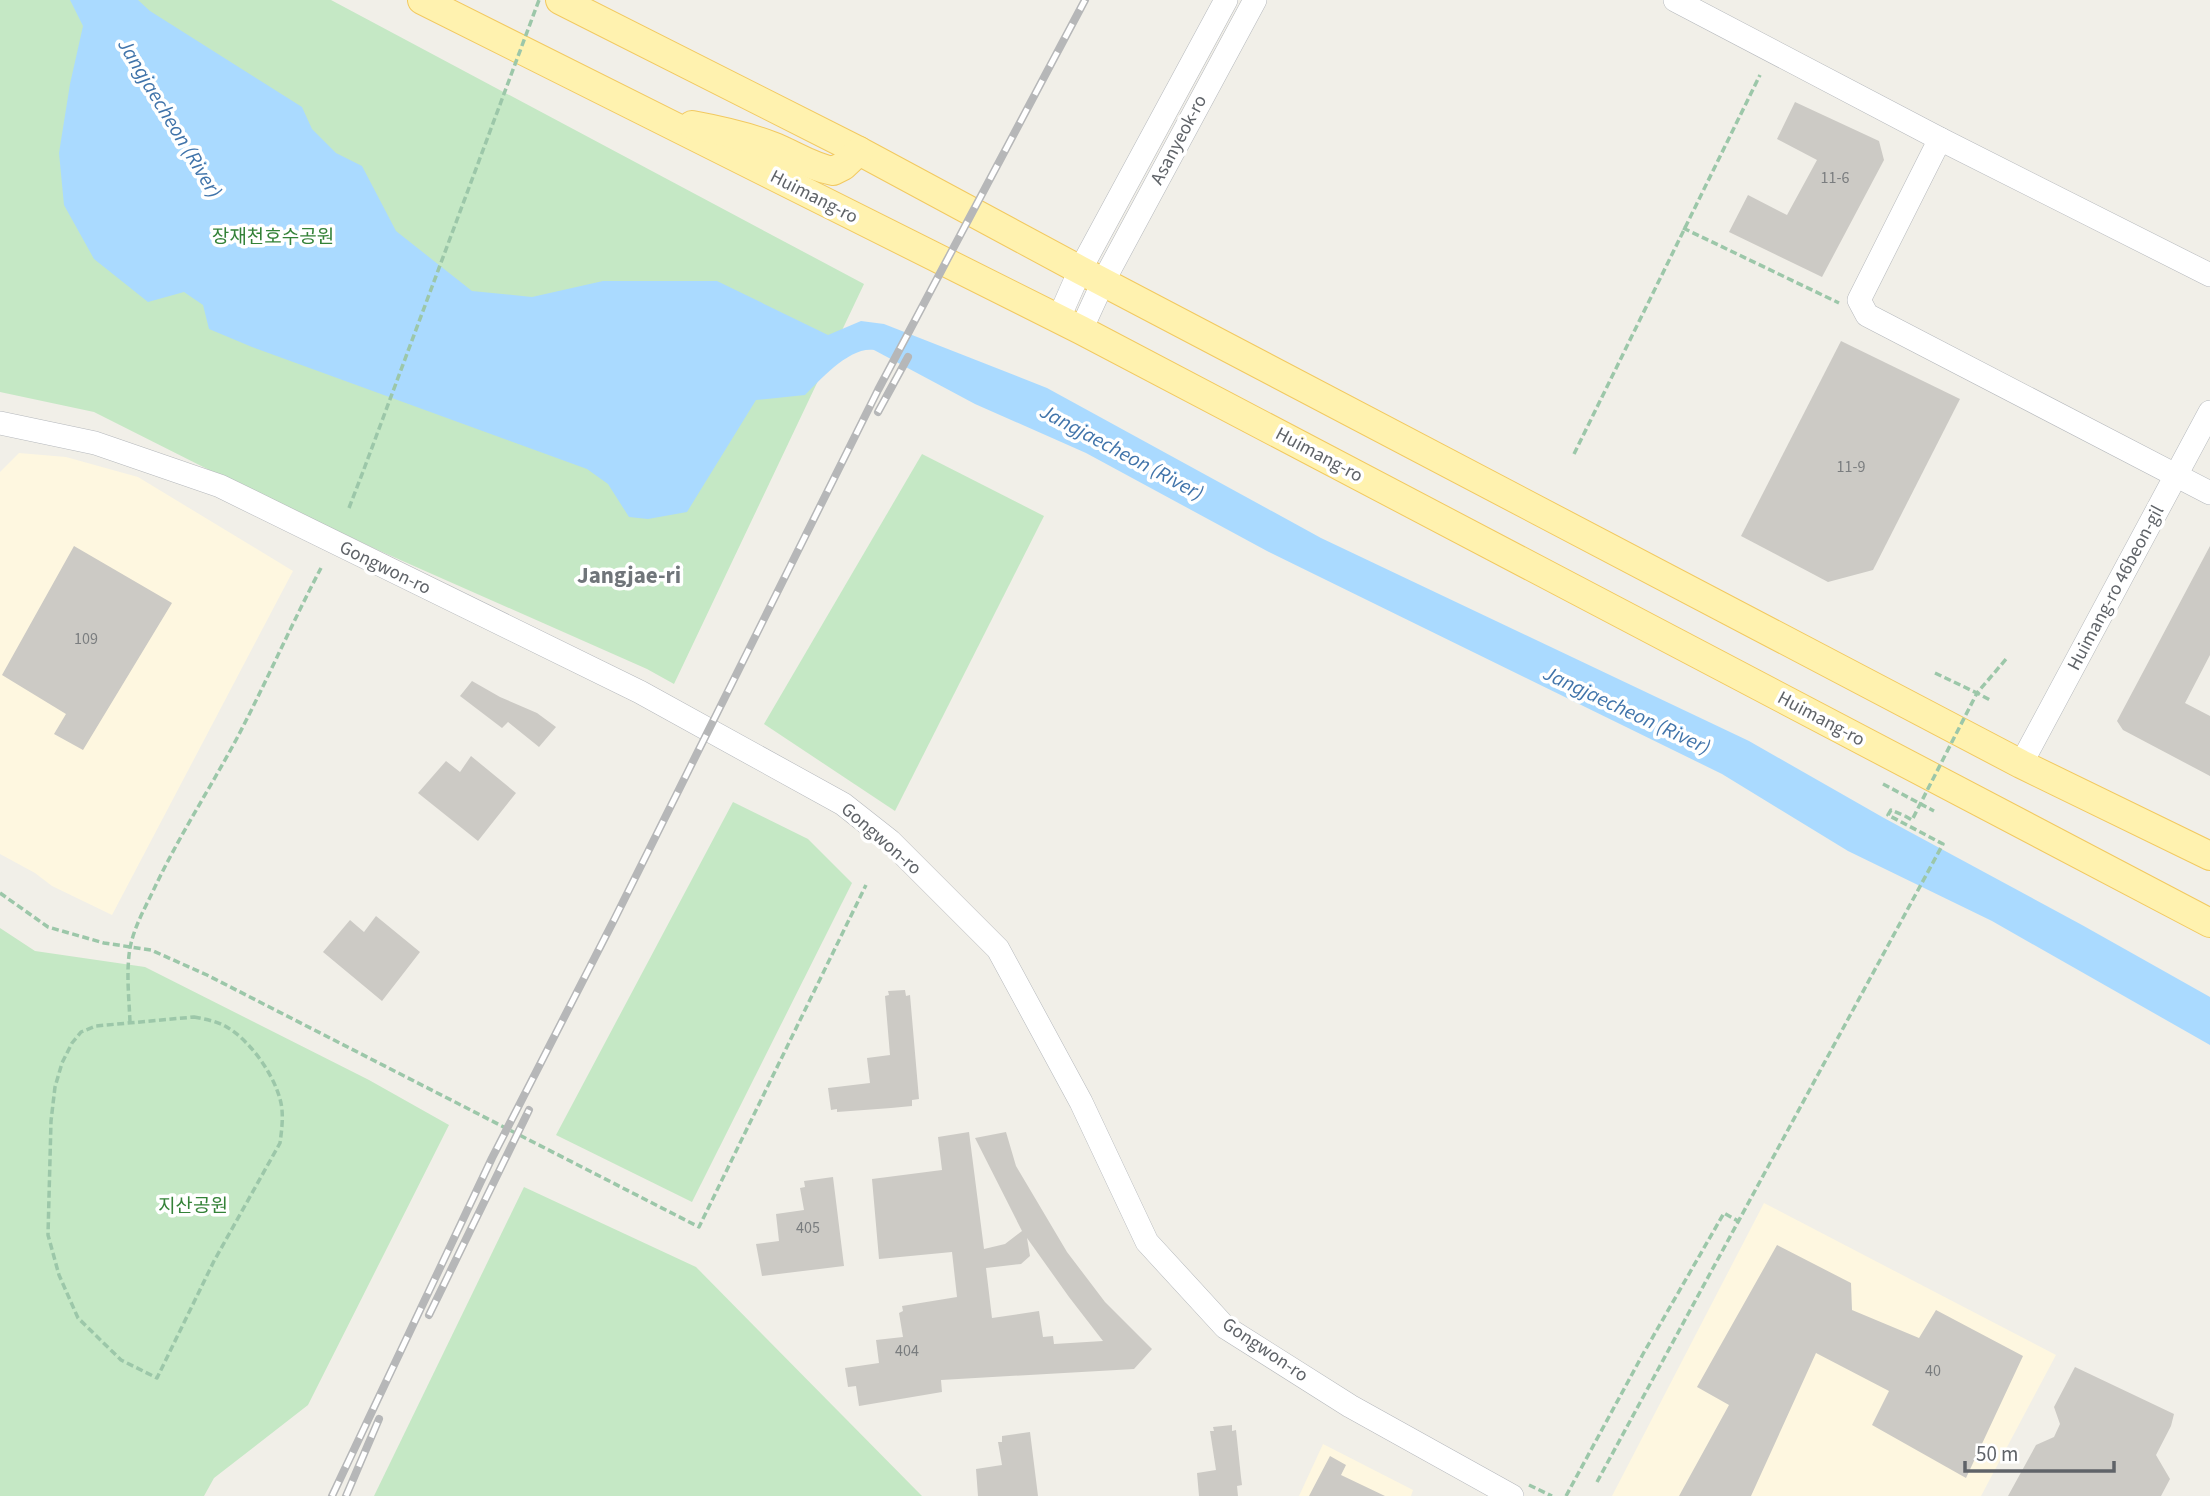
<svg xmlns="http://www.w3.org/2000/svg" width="2210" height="1496" font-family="'Source Sans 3','Noto Sans KR',sans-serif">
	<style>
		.commercial { fill: #fef7e0 }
		.green { fill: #c5e8c5 }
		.water { fill: #aadaff }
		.building { fill: #cccac5; fill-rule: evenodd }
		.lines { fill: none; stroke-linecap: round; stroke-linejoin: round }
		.minor-casing { stroke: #b5b8bc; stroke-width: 24 }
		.major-casing { stroke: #f2c960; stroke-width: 30 }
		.path { stroke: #9cc7a9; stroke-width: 3.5; stroke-dasharray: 7 3.5; stroke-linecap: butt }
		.minor { stroke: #fff; stroke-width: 23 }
		.major { stroke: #fff2af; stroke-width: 28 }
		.rail-casing { stroke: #b6b7b8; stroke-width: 8 }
		.rail { stroke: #fff; stroke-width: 5; stroke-dasharray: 16; stroke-linecap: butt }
		.path-bridge { stroke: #9cc7a9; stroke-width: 3.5; stroke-dasharray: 7 3.5; stroke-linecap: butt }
		.labels { text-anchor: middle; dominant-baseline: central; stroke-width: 7; stroke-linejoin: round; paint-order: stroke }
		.number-label { font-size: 16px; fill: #7a7d7f }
		.street-label { font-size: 19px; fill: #5f6368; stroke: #fff }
		.park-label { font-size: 19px; fill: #348238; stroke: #fff }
		.water-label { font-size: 21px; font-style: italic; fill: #4174aa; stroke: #fff }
		.quarter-label { font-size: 23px; font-weight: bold; fill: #70757a; stroke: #fff }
	</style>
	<rect width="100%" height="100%" fill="#f1efe8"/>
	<g class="commercial">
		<polygon points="19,453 66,457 138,477 293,571 112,915 52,886 35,873 0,854 0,472"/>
		<polygon points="1764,1203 2056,1355 1981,1496 1612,1496"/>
		<polygon points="1323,1444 1413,1490 1411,1496 1299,1496"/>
	</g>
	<g class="green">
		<polygon points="0,0 331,0 864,284 674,684 647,669 380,551 233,482 94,412 0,392"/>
		<polygon points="922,454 1044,516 895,811 764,724"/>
		<polygon points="733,802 808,839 852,883 692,1202 556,1135"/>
		<polygon points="0,928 35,951 145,967 369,1080 449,1125 308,1405 214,1478 204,1496 0,1496"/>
		<polygon points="524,1187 696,1267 922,1496 374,1496"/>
	</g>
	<path class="water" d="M70 0H138L150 11 302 107 312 129 336 153 362 166 396 231 472 291 532 297 603 281H717L828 335 861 321 884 324 1047 388 1321 538 1749 741 1884 818 2082 925 2210 997V1045L1992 921 1848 851 1722 774 1267 551 1086 453 975 404 874 350C850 346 820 380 805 395L756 400 687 512 648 519 629 517 608 484 587 469 252 347 209 329 203 305 184 292 148 302 94 259 64 205 59 153 70 84 83 26Z"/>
	<g class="building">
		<polygon points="1795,102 1879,141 1884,160 1822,277 1729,232 1748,195 1787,215 1817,160 1777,139"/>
		<polygon points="1841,341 1960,399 1873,570 1828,582 1741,536"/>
		<polygon points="74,546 172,603 83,750 54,734 66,714 2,675"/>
		<polygon points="2210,546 2210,655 2185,703 2210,716 2210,776 2123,730 2117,721"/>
		<polygon points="472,681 500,697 537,713 556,727 539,747 508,722 502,728 460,696"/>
		<polygon points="471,756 516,793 478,841 418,793 446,761 460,772"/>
		<polygon points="376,916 420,952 382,1001 323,952 350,920 364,932"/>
		<polygon points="905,990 906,996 910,995 919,1099 912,1100 912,1106 891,1108 837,1112 837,1109 831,1110 828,1088 870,1083 867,1058 890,1055 885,996 889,995 888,991"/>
		<path d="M969 1132 984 1249 1005 1244 1022 1231 975 1138 1006 1132 1016 1166 1067 1252 1105 1302 1152 1349 1134 1369 941 1380 942 1392 859 1406 856 1386 848 1387 845 1368 879 1363 876 1340 903 1337 899 1313 903 1311 902 1306 957 1297 952 1252 879 1259 872 1179 942 1170 938 1137ZM1027 1238 1069 1297 1103 1341 1054 1344 1053 1336 1043 1337 1039 1311 992 1318 986 1268 1021 1264 1030 1256Z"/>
		<polygon points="833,1177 844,1266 762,1276 756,1244 779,1241 776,1214 804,1210 800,1188 805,1187 804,1181"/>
		<polygon points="1777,1245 1851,1283 1852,1310 1919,1338 1936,1310 2023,1356 1966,1478 1872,1425 1889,1391 1816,1353 1751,1496 1679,1496 1729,1405 1697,1387"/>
		<polygon points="2075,1367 2174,1414 2171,1426 2156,1455 2170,1479 2161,1496 2008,1496 2036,1445 2054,1437 2060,1424 2054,1407"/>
		<polygon points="1232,1425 1232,1431 1236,1430 1241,1477 1242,1485 1237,1486 1238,1496 1199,1496 1197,1473 1216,1470 1210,1431 1214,1431 1213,1427"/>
		<polygon points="1030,1432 1038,1496 978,1496 976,1469 1002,1465 998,1442 1002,1442 1002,1436"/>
		<polygon points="1330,1456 1346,1465 1341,1475 1385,1496 1309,1496"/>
	</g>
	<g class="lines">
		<defs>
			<g id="minor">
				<polyline points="1675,0 1940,139 2210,275"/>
				<polyline points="1940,139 1859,300 1867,315 2210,493"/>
				<polyline points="1058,320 1080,270 1226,0"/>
				<polyline points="1081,330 1104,280 1255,0"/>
				<polyline points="0,423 95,443 220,486 640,692 843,804 890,841 998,949 1081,1102 1147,1242 1225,1327 1350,1406 1512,1496"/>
				<polyline points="2021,764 2210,412"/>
			</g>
			<g id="major">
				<polyline points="422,0 1081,330 2210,923"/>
				<polyline points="560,0 859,151 1080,270 2021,764 2210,856"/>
				<path d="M692 125C719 130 747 136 772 146 793 154 811 167 833 171L843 166 859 151"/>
			</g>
		</defs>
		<use href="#minor" class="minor-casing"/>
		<use href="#major" class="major-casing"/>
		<g class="path">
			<polyline points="1683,228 1839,303"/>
			<polyline points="1574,454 1760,75"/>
			<polyline points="349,508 364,469"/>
			<polyline points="1935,673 1977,693 2007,658"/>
			<polyline points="1883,784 1934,811"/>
			<polyline points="0,893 48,927 104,943 151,950 207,975 699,1227 866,885"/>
			<path d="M194 1017C204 1019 216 1021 225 1026 249 1039 273 1073 280 1099 284 1113 282 1128 280 1143L214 1261 157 1378 121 1360 78 1318 59 1275 48 1235 51 1121 55 1087 62 1063 72 1043 81 1032 96 1026Z"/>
			<path d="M130 1022C129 998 126 972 130 948 134 927 145 908 154 889 178 838 209 790 236 740 266 683 291 625 321 568"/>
			<polyline points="1597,1482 1943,844 1888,815 1891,810 1905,816"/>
			<polyline points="1529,1485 1552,1496"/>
			<polyline points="1566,1496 1643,1354 1724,1213 1738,1221"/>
		</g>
		<use href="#minor" class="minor"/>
		<use href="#major" class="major"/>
		<defs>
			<g id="rail">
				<polyline points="878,412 908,357"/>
				<polyline points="429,1315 529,1110"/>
				<polyline points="332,1496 492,1158 615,918 878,390 1085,0"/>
				<polyline points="346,1496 379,1419"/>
			</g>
		</defs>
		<use href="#rail" class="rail-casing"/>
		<use href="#rail" class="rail"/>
		<g class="path-bridge">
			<polyline points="364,469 539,0"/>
			<polyline points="1905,816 1912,820 1977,693 1992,701"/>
		</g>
	</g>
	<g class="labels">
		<g class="number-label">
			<text x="1835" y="178">11-6</text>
			<text x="1851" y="467">11-9</text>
			<text x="86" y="639">109</text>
			<text x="808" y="1228">405</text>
			<text x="907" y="1351">404</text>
			<text x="1933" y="1371">40</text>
		</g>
		<g class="street-label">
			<text transform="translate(1179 140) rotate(-62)">Asanyeok-ro</text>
			<text transform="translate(814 197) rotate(27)">Huimang-ro</text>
			<text transform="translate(1319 455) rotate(28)">Huimang-ro</text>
			<text transform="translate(385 568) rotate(26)">Gongwon-ro</text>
			<text transform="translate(2116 588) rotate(-62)">Huimang-ro 46beon-gil</text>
			<text transform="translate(1821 719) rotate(28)">Huimang-ro</text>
			<text transform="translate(881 839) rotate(41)">Gongwon-ro</text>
			<text transform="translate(1265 1350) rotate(34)">Gongwon-ro</text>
		</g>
		<g class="park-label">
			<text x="273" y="237">장재천호수공원</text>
			<text x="193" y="1206">지산공원</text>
		</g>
		<g class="water-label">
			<text transform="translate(170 118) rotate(59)">Jangjaecheon (River)</text>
			<text transform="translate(1122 452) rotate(28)">Jangjaecheon (River)</text>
			<text transform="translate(1627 710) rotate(25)">Jangjaecheon (River)</text>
		</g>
		<g class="quarter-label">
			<text x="629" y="575">Jangjae-ri</text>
		</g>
	</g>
	<path d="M1965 1461v10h149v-10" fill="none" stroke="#5f6368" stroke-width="3.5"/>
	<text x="1976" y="1461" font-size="21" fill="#5f6368" stroke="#ffffff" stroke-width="5" paint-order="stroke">50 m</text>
</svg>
